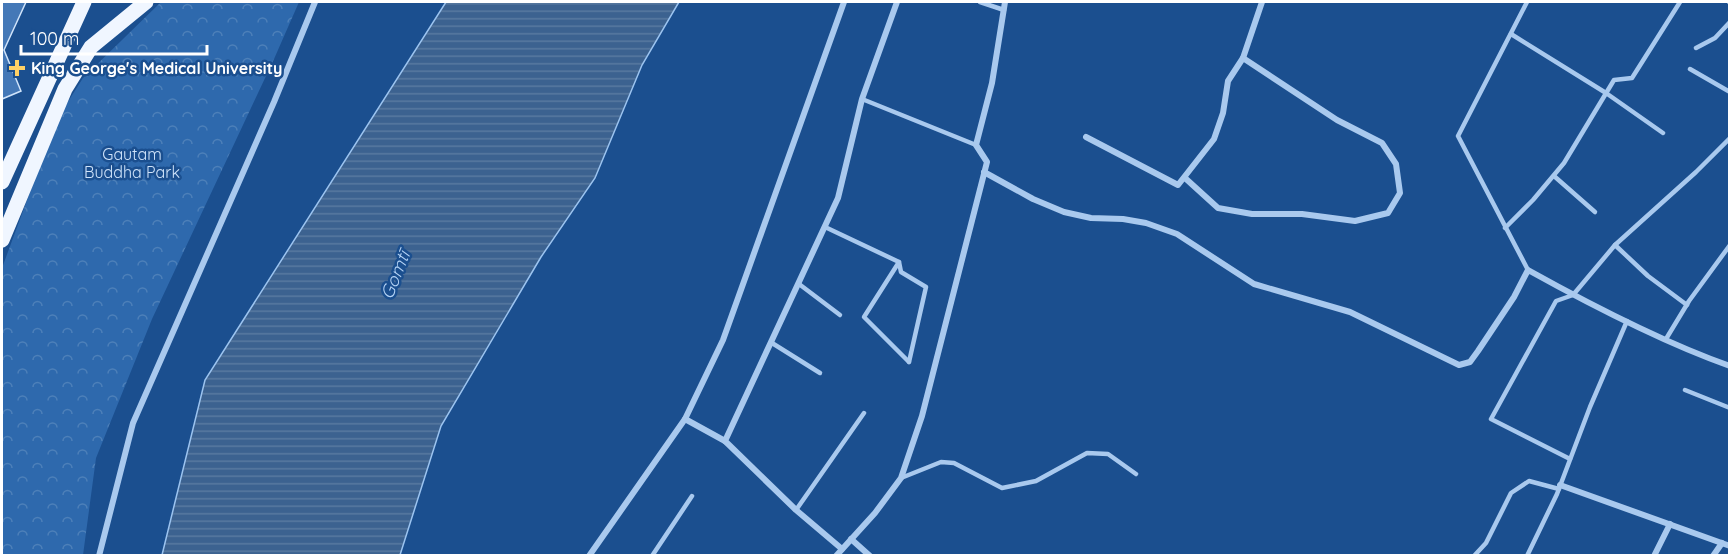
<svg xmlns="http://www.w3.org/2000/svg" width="1731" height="557" font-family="Quicksand,sans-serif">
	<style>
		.park { fill: url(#park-crowns) }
		.water { fill: url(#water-rules); stroke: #9cc4f0; stroke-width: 1.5 }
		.building { fill: #4478b7; stroke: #cfe3fa; stroke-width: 1.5 }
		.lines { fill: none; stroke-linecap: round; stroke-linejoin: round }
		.service { stroke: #a9c9ee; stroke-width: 4.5 }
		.minor { stroke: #a9c9ee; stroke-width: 6 }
		.primary { stroke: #f0f6ff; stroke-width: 15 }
		.poi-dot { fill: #ffd166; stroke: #1b4f8f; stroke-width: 2 }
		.labels { text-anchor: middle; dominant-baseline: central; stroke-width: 5; stroke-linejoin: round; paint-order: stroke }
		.poi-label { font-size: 16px; font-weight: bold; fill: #fff; stroke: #1b4f8f; text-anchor: start }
		.park-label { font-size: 16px; fill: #cfe3fa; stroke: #1b4f8f }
		.water-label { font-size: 18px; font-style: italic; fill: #b5d3f5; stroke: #1b4f8f }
	</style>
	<defs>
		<pattern id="park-crowns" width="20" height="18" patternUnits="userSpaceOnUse" patternTransform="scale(1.5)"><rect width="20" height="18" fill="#2e69ad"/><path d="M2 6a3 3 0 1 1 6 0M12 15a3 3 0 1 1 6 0" fill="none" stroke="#4d80b9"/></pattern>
		<pattern id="water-rules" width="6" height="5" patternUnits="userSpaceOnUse" patternTransform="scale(1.5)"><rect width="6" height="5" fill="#3c6290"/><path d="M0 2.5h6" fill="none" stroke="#597aa1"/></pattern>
	</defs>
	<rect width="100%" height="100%" fill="#1b4f8f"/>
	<polygon class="park" points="161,2 299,2 274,59 152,319 96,458 83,555 2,555 2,268 57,119 83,78"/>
	<polygon class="water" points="446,2 679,2 642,65 595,178 541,257 441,426 400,555 162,555 205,380"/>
	<polygon class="building" points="2,2 26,2 4,50 21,91 2,99"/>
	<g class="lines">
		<g class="service">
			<polyline points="980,2 1004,10"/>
			<polyline points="1527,2 1458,136 1528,270"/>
			<polyline points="1729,2 1730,2"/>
			<polyline points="1511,34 1606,93 1663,133"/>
			<polyline points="1696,48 1715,38 1730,22"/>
			<polyline points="1690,69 1730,92"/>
			<polyline points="862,99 976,145"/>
			<polyline points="1554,176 1595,212"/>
			<polyline points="825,227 899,262 901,272 926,287 909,362"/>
			<polyline points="1505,228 1533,200 1564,163 1614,80 1632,78 1680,2"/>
			<polyline points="1615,245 1648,276 1687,305"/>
			<polyline points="899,262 864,317 909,362"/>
			<polyline points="799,284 840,315"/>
			<polyline points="1666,339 1689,301 1730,245"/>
			<polyline points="772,343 820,373"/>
			<polyline points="1685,390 1730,408"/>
			<polyline points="1570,459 1491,419 1556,301 1573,295 1615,245 1696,172 1730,138"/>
			<polyline points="901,478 941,462 954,463 1002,488 1036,481 1087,453 1108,454 1136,474"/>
			<polyline points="796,510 864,413"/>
			<polyline points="652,556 692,496"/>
			<polyline points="1474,556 1486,543 1511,493 1529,481 1559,489"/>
			<polyline points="1527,556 1557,494 1590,407 1627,321"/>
		</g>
		<g class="minor">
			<polyline points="1086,137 1178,185 1214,139 1223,113 1228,81 1243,58 1262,2"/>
			<path d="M984 172 1033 199 1064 212 1091 218 1123 219 1146 223 1177 234 1254 284 1350 312 1459 365 1470 362 1478 351 1514 297 1528 270C1591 305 1662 342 1730 366"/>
			<polyline points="1185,178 1218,208 1252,214 1302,214 1355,221 1388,213 1400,193 1396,164 1382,143 1337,120 1243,58"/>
			<polyline points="725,441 685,419 723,340 844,2"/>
			<polyline points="1560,485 1730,546"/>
			<polyline points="851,539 870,556"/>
			<polyline points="842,549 796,510 725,441 838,198 862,99 897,2"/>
			<polyline points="99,556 133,423 274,102 315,2"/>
			<polyline points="589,556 685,419"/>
			<polyline points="836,556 875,513 901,478 922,416 987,162 976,145 992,83 1005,2"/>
			<polyline points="1654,556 1670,524"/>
			<polyline points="1713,556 1722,543"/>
		</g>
		<g class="primary">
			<polyline points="2,182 84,2"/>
			<polyline points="2,240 65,89 91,47 146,2"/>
		</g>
	</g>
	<path class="poi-dot" d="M14 59h6v6h6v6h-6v6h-6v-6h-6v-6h6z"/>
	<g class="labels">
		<g class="poi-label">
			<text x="31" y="68">King George's Medical University</text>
		</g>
		<g class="park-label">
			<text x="132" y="154">Gautam<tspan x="132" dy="18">Buddha Park</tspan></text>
		</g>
		<g class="water-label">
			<text transform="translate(395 275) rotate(-68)">Gomtī</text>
		</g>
	</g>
	<rect width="1731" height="557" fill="none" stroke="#ffffff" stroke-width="6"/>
	<path d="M21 45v9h186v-9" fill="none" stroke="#ffffff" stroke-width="3"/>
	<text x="30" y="45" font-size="18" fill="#ffffff" stroke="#1b4f8f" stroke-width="4.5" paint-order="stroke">100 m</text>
</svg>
